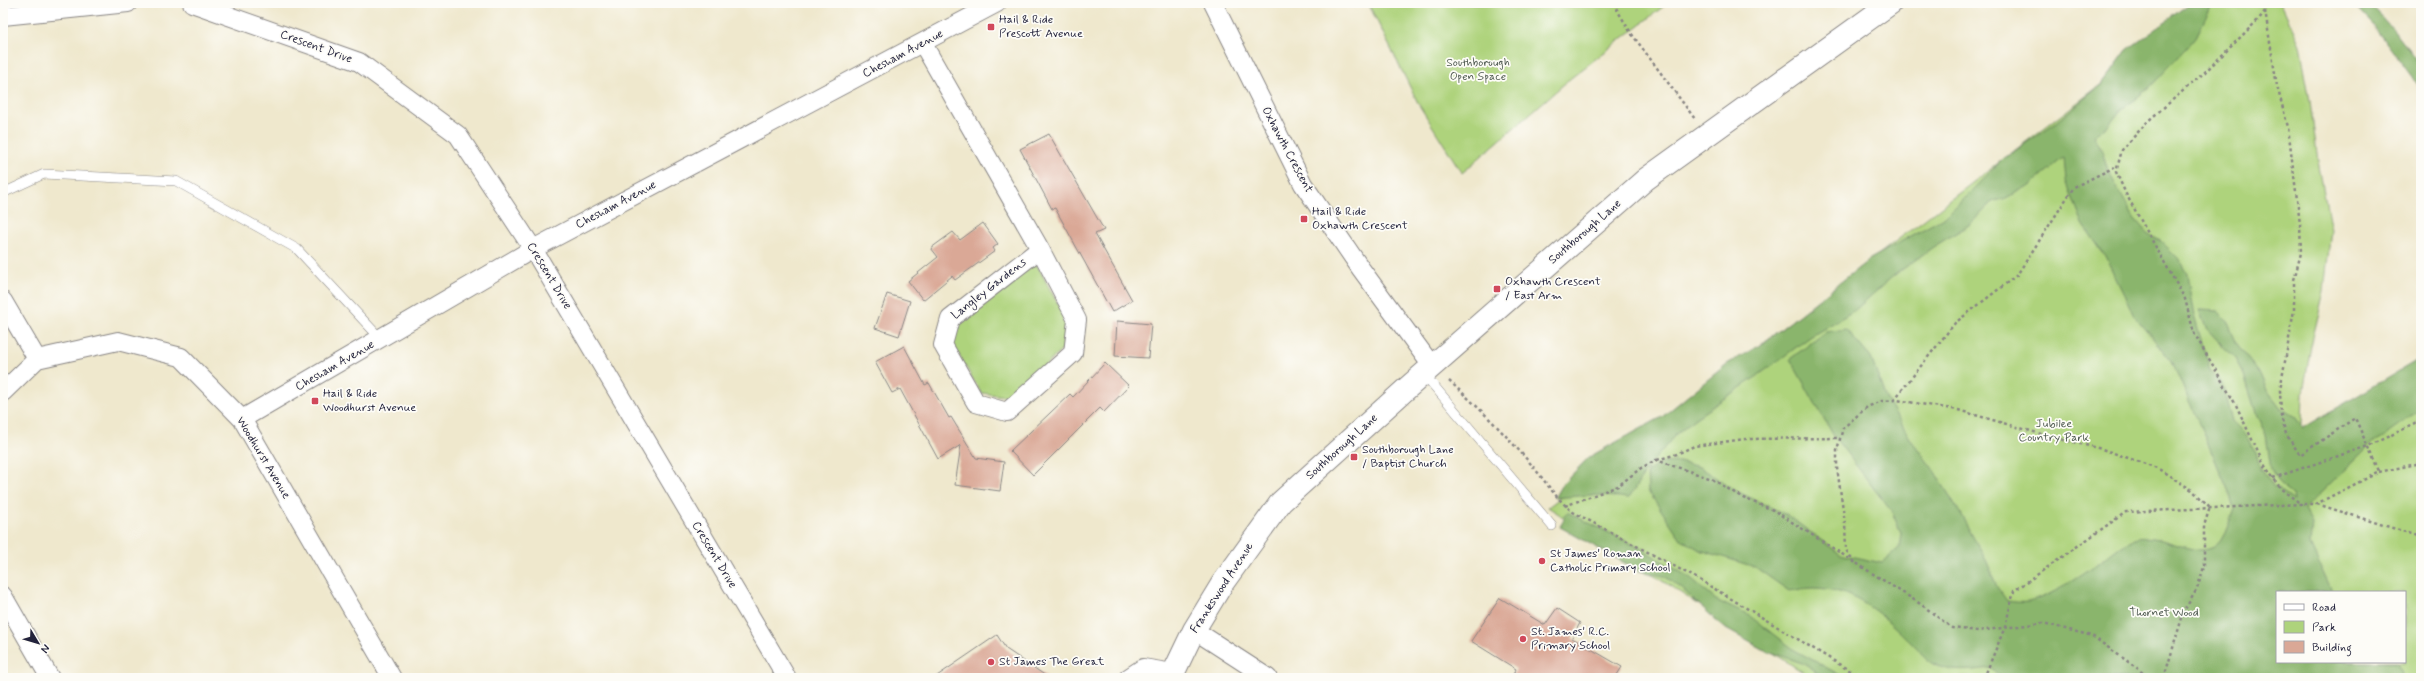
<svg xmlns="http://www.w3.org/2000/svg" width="2424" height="681" font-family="Mynerve,sans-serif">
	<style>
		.green { fill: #aed37c; stroke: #687a5c; fill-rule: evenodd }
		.forest { fill: #8ab56c; stroke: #566c54 }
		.building { fill: #daa896 }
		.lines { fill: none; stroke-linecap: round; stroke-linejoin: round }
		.service-casing { stroke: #888584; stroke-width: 10 }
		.minor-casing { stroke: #888584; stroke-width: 20 }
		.tertiary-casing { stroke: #888584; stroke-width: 24 }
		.path { stroke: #888584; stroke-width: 2.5; stroke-dasharray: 3 3; stroke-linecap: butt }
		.service { stroke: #fff; stroke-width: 9 }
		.minor { stroke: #fff; stroke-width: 18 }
		.tertiary { stroke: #fff; stroke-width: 22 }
		.poi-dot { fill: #d1495b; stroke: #fdfcf7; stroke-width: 1.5 }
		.labels { text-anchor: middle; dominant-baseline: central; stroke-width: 3.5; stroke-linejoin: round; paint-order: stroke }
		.poi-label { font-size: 12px; fill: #22223b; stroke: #fdfcf7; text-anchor: start }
		.street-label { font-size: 12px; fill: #22223b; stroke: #fdfcf7 }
		.park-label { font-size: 12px; fill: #4c574e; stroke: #fdfcf7 }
	</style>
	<rect width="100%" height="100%" fill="#fdfcf7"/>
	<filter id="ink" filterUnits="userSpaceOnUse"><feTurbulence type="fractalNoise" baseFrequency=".025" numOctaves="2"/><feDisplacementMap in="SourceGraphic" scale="8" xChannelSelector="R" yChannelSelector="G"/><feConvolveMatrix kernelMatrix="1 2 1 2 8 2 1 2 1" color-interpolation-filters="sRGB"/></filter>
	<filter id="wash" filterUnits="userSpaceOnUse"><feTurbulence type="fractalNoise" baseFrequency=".012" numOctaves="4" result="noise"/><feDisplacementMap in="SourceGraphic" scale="16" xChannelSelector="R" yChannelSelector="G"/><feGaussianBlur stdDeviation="0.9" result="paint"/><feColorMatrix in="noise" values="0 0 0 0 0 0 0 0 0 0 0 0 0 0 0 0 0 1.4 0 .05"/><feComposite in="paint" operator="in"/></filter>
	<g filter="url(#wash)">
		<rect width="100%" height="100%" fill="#efe8cd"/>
		<g class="green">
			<polygon points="1368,3 1668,3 1571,78 1462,173 1419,105"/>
			<path d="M2198 3H2281L2300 45 2310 101 2318 161 2331 230 2324 291 2311 346 2303 393 2301 453 2421 372V678H1812L1548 507 2154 44ZM2277 592H2405V662H2277Z"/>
			<polygon points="1036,263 1067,321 1062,350 1012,397 981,393 951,342 960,320"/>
		</g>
		<g class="forest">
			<path d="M2190 3H2213L2196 37 2185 50 2149 88 2121 110 2109 125 2094 136 2102 151 2108 171 2134 218 2147 233 2162 242 2178 258 2187 274 2193 311 2210 371 2222 383 2232 422 2244 434 2256 452 2260 468 2273 486 2294 501 2293 495 2280 485 2271 469 2266 435 2257 416 2244 375 2235 359 2206 328 2199 310 2218 311 2228 323 2237 344 2259 372 2267 390 2281 408 2295 417 2303 428 2421 358V409L2369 446 2304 509 2312 524 2310 544 2332 592H2277V662H2398L2404 678H2001L1991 668C1974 670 1950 674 1934 664 1924 658 1914 645 1905 637 1881 613 1850 588 1814 588 1806 588 1797 590 1789 591L1755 567 1700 550 1681 539 1648 491 1647 472 1660 463 1679 462 1700 467 1734 490 1787 515 1840 554 1882 563 1899 548 1901 533 1892 512 1835 438 1790 359 1826 332 1846 329 1871 358 1885 396 1911 440 1933 469 1956 506 1987 562 1997 587 2007 601C2014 602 2022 603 2028 602 2049 597 2083 576 2100 562 2112 553 2121 544 2135 539 2160 529 2203 567 2221 540 2227 531 2230 519 2234 509L2229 492 2172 362 2134 315 2105 256 2083 224 2066 181 2064 157 2032 184 2004 199 1994 201 1969 225 1933 247 1892 277 1855 310 1810 337 1756 377 1694 419 1675 435 1649 466 1629 498 1591 495 1554 498 1561 486 1589 457 1662 417 1727 364 1762 344 1870 259 1945 217 2003 159 2055 123 2102 84 2127 50Z"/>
			<polygon points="2352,3 2368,3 2393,29 2421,66 2421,89 2374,26"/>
			<polygon points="1567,512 1640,548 1687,576 1716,600 1751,617 1791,648 1840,675 1855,678 1826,678 1802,663 1762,649 1726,629 1681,588 1664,576 1639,571 1560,527"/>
		</g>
		<g id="blocks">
			<g class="building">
				<polygon points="1049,134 1104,230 1095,234 1132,300 1112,312 1055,208 1052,209 1020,149"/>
				<polygon points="983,223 998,244 993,248 995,251 955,280 952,276 923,300 908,281 938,257 931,248 953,232 960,240"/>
				<polygon points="887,294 910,301 899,336 875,328"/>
				<polygon points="1117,321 1151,324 1148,358 1115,356"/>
				<polygon points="904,346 925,385 929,383 949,418 951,417 976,458 1004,462 1000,491 955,485 961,445 938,459 900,389 892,393 875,362"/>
				<polygon points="1105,363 1129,386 1104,412 1100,408 1033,475 1010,451 1070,394 1073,397"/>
				<polygon points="1500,598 1545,625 1557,608 1580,623 1572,638 1622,667 1615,678 1511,678 1516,669 1471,641"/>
				<polygon points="997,635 1006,649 1049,678 934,678"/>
			</g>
		</g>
	</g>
	<g filter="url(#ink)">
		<use href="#blocks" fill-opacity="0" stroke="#888584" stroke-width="1"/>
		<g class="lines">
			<defs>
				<g id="service">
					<polyline points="3,193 44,174 176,181 297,249 381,339"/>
					<polyline points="1424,374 1552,526"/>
				</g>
				<g id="minor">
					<polyline points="192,3 359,62 458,135 533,249 787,678"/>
					<polyline points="1213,3 1303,184 1361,269 1432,366"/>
					<polyline points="3,16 128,3"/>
					<polyline points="923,44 1040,249 1077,320 1073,353 1007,412 976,403 943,345 950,319 1040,249"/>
					<polyline points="3,301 37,359"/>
					<polyline points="3,392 37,359 118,341 181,357 242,419 392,678"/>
					<polyline points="242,419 533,249 997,3"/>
					<polyline points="3,596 50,678"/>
					<polyline points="1194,630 1268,678"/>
					<polyline points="1128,678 1143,668 1173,673"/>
				</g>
				<polyline id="tertiary" points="1171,678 1194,630 1222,584 1281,502 1405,390 1646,179 1891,3"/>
			</defs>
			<use href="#service" class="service-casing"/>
			<use href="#minor" class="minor-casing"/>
			<use href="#tertiary" class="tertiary-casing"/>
			<g class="path">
				<polyline points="1613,3 1631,33 1695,119"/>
				<polyline points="2265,11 2277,86 2288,127 2300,224 2301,253 2294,280 2294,310 2280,390 2281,416 2286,434 2300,455 2355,418 2379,472 2316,504 2301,504"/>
				<path d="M1449 381C1478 406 1505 434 1530 463 1544 479 1556 499 1573 512L1700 580 1862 678"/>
				<polyline points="1894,400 1955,323 2017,275 2074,187 2117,166"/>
				<polyline points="1657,460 1677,454 1694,446 1745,439 1840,438"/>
				<polyline points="2379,472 2421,463"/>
				<polyline points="2273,478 2368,446 2421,421"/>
				<polyline points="2317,504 2421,537"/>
				<polyline points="1565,506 1618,486 1641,468 1656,460 1712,479 1743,498 1773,510 1922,605 1952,628 1978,631 2043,623 2092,636 2151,678"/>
				<polyline points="1855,563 1846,550 1845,523 1837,468 1837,450 1843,428 1867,407 1882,401 1897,400 1958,410 2055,438 2102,449 2157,468 2192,490 2210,507 2204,526 2204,567 2197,589 2184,611 2164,678"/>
				<polyline points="1984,678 2005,627 2014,591 2126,512 2301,504 2281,489 2263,463 2236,405 2194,333 2185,299 2126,194 2116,172 2122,150 2148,121 2205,72 2259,19 2265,11 2265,3"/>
			</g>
			<use href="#service" class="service"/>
			<use href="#minor" class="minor"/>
			<use href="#tertiary" class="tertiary"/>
		</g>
	</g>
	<g class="poi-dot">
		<rect x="987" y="23" width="8" height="8" rx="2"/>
		<rect x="1300" y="215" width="8" height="8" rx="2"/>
		<rect x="1493" y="285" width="8" height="8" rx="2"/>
		<rect x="311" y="397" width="8" height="8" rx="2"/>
		<rect x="1350" y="453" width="8" height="8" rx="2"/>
		<circle cx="1542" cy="561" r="4"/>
		<circle cx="1523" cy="639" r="4"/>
		<circle cx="991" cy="662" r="4"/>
	</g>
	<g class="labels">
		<g class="poi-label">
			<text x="999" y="20">Hail &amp; Ride<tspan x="999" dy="14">Prescott Avenue</tspan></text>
			<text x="1312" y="212">Hail &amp; Ride<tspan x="1312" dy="14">Oxhawth Crescent</tspan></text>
			<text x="1505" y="282">Oxhawth Crescent<tspan x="1505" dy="14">/ East Arm</tspan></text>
			<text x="323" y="394">Hail &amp; Ride<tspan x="323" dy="14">Woodhurst Avenue</tspan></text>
			<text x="1362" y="450">Southborough Lane<tspan x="1362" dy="14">/ Baptist Church</tspan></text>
			<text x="1550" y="554">St James' Roman<tspan x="1550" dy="14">Catholic Primary School</tspan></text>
			<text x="1531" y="632">St. James' R.C.<tspan x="1531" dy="14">Primary School</tspan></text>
			<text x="999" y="662">St James The Great</text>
		</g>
		<g class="street-label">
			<text transform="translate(316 47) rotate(20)">Crescent Drive</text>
			<text transform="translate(903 54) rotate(-28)">Chesham Avenue</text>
			<text transform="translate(1287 150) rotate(62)">Oxhawth Crescent</text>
			<text transform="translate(616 205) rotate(-28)">Chesham Avenue</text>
			<text transform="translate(1585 232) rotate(-41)">Southborough Lane</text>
			<text transform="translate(549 276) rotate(59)">Crescent Drive</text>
			<text transform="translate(989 289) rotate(-38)">Langley Gardens</text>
			<text transform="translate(335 366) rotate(-30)">Chesham Avenue</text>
			<text transform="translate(1342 447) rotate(-42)">Southborough Lane</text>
			<text transform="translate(263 458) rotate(59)">Woodhurst Avenue</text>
			<text transform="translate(714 555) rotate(59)">Crescent Drive</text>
			<text transform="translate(1222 588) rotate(-57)">Frankswood Avenue</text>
		</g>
		<g class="park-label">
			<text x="1478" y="63">Southborough<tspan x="1478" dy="14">Open Space</tspan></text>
			<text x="2054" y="424">Jubilee<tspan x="2054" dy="14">Country Park</tspan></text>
			<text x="2164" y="613">Thornet Wood</text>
		</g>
	</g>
	<rect width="2424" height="681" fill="none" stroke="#fdfcf7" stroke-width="16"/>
	<rect x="2276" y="591" width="130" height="72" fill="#fdfcf7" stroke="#a5a5ac"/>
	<rect x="2284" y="604" width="20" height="6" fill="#ffffff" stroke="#a5a5ac"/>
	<text x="2312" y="611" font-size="12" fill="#22223b">Road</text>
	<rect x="2284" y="621" width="20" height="12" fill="#aed37c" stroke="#a5a5ac"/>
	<text x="2312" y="631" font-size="12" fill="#22223b">Park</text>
	<rect x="2284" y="641" width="20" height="12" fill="#daa896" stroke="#a5a5ac"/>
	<text x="2312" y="651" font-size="12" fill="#22223b">Building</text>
	<g transform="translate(38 643) rotate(128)" stroke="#fdfcf7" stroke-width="3" paint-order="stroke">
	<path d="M0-3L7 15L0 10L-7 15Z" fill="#22223b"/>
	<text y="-6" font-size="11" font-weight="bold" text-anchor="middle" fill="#22223b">N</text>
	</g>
</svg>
